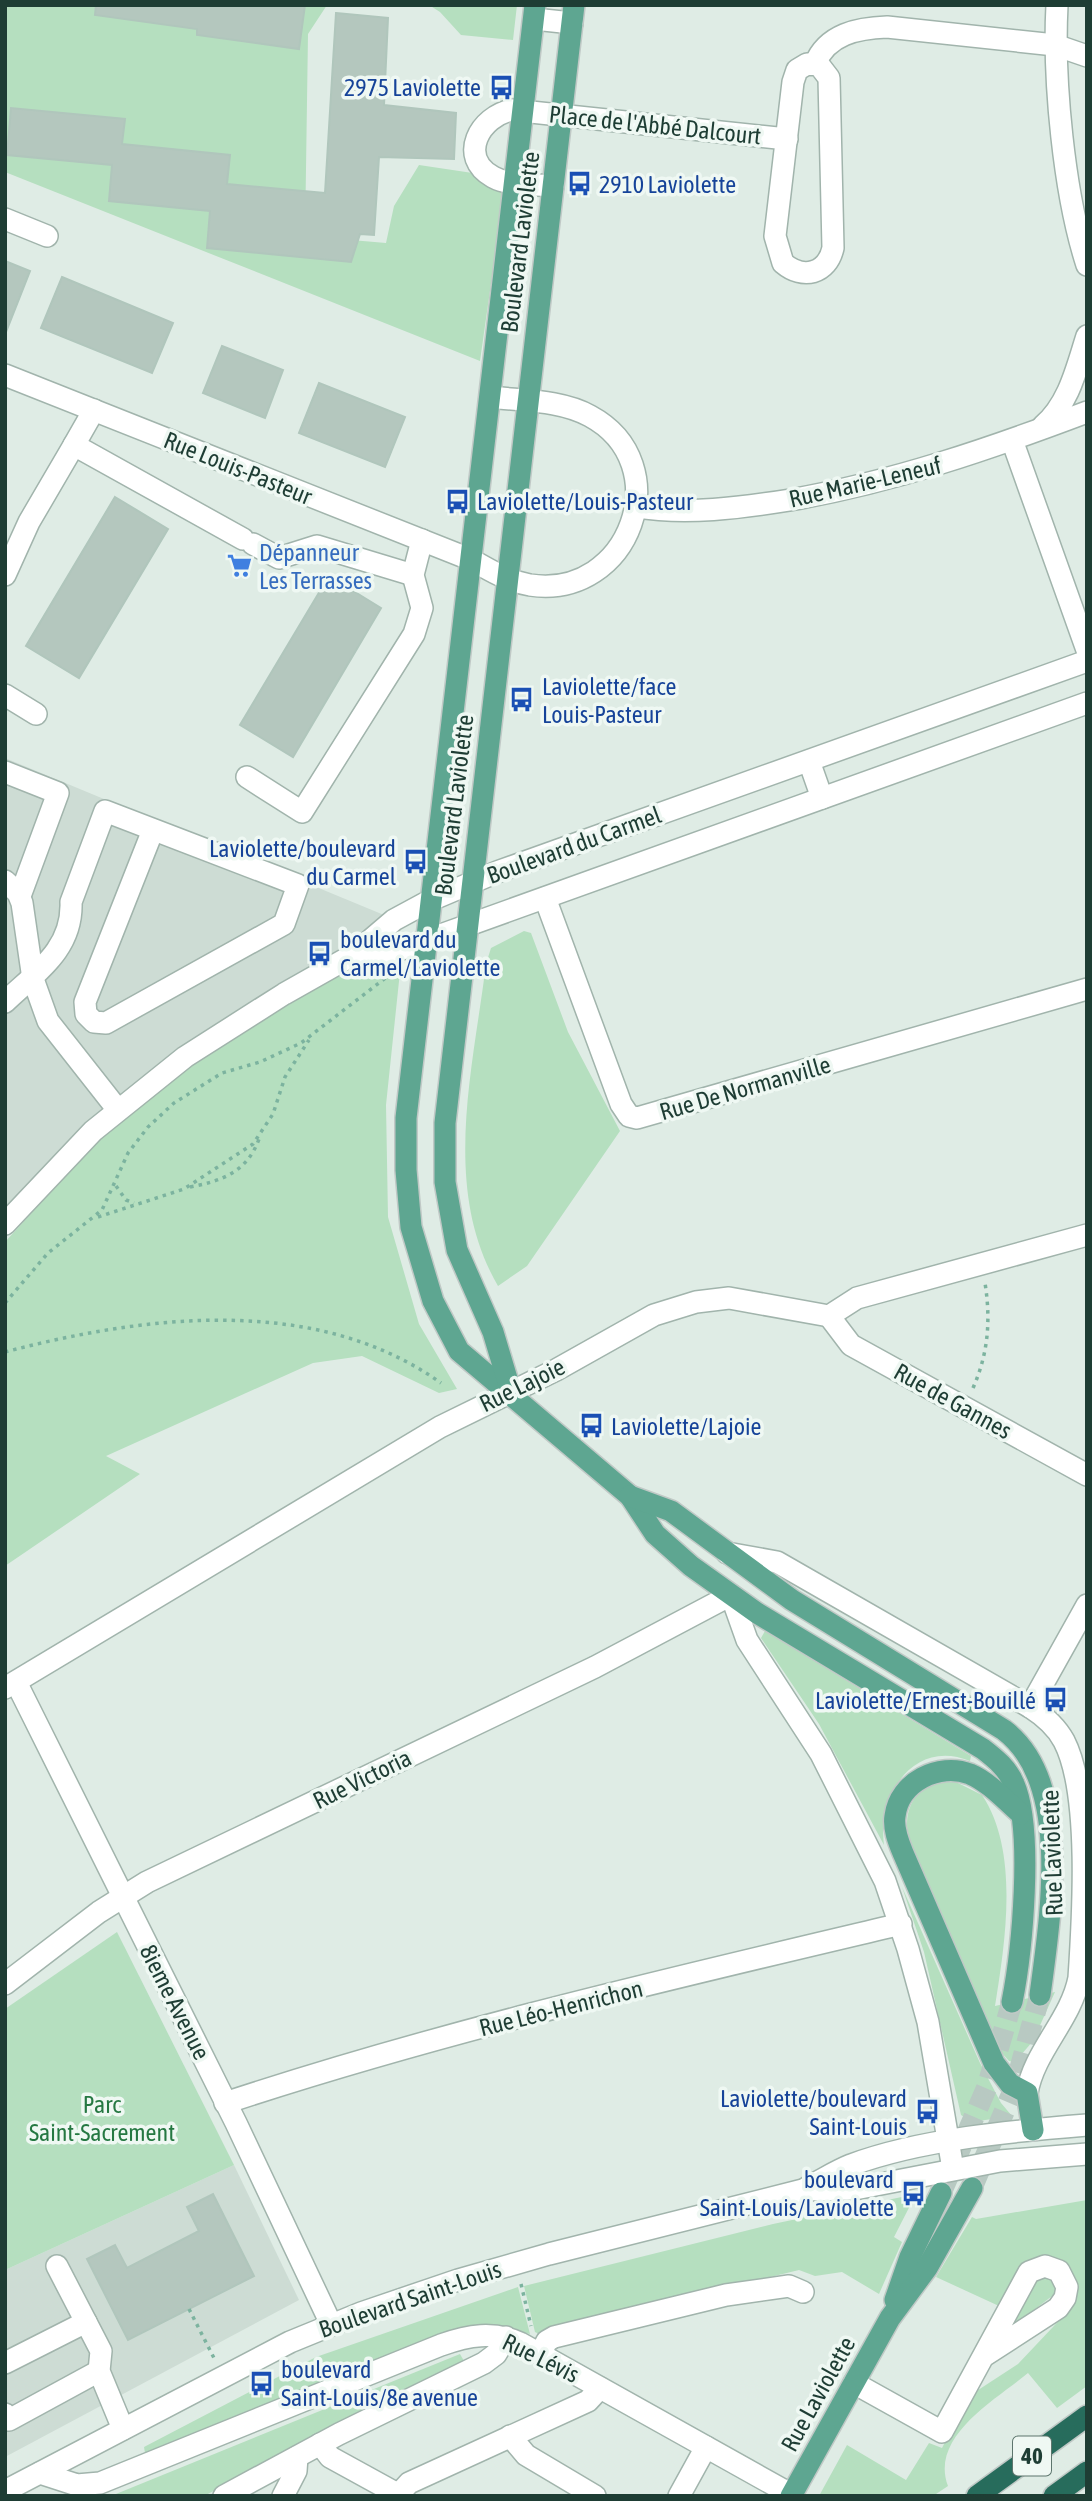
<svg xmlns="http://www.w3.org/2000/svg" width="1092" height="2501" font-family="'Asap Condensed',sans-serif">
	<style>
		.built { fill: #cddcd4 }
		.green { fill: #b5dfbf }
		.building { fill: #b4c7be; stroke: #b0c6bc; stroke-width: 2 }
		.lines { fill: none; stroke-linecap: round; stroke-linejoin: round }
		.major-tunnel { stroke: #b8c9c2; stroke-width: 21; stroke-dasharray: 21 10; stroke-linecap: butt }
		.minor-casing { stroke: #a1b4ac; stroke-width: 24 }
		.major-casing { stroke: #c0c9c6; stroke-width: 24 }
		.highway-casing { stroke: #c0c9c6; stroke-width: 24 }
		.path { stroke: #7cb39f; stroke-width: 3.5; stroke-dasharray: 3.5 5; stroke-linecap: butt }
		.minor { stroke: #fff; stroke-width: 21 }
		.major { stroke: #5ea691; stroke-width: 21 }
		.highway { stroke: #276c5c; stroke-width: 21 }
		.labels { text-anchor: middle; dominant-baseline: central; stroke-width: 7; stroke-linejoin: round; paint-order: stroke }
		.shield { fill: #eff8f3; stroke: #5d756d; stroke-width: 2 }
		.shield-label { font-size: 23px; font-weight: bold; fill: #1e3d34 }
		.transit-label { font-size: 24px; fill: #164399; stroke: #eff8f3; text-anchor: start }
		.street-label { font-size: 24px; fill: #1e3d34; stroke: #eff8f3 }
		.shop-label { font-size: 24px; fill: #366cbe; stroke: #eff8f3; text-anchor: start }
		.park-label { font-size: 24px; fill: #257842; stroke: #eff8f3 }
	</style>
	<rect width="100%" height="100%" fill="#dfece5"/>
	<g class="built">
		<polygon points="5,758 384,915 5,1222"/>
		<polygon points="234,2165 299,2300 5,2457 5,2270"/>
	</g>
	<g class="green">
		<polygon points="5,5 327,5 308,34 305,236 386,243 394,206 419,165 506,178 480,361 5,172"/>
		<polygon points="429,5 517,5 513,40 461,35 440,12"/>
		<path d="M524 931 531 933 568 1032 620 1131 527 1266 498 1286C441 1188 473 1070 486 964L491 948Z"/>
		<polygon points="401,962 386,1105 388,1217 419,1324 457,1389 439,1393 362,1356 313,1363 106,1456 140,1474 5,1566 5,1242 107,1130 180,1070 313,983"/>
		<path d="M765 1631 971 1756 970 1761C914 1738 877 1795 884 1845L819 1724 761 1638Z"/>
		<path d="M941 1782H956L982 1795C1020 1852 1005 1943 995 2006L1055 1992 1033 2041 1015 2062 1009 2061 1001 2052 908 1838C904 1810 912 1790 941 1782Z"/>
		<polygon points="902,1887 980,2063 1001,2103 1012,2116 972,2122 961,2115 924,1952"/>
		<polygon points="117,1932 234,2165 5,2270 5,2009"/>
		<polygon points="916,2194 894,2237 902,2242 879,2294 842,2272 815,2276 799,2270 539,2334 535,2332 524,2286 773,2224"/>
		<path d="M1087 2200V2386L1057 2408 1028 2373C997 2399 929 2436 948 2486L933 2496H819L847 2445 906 2480 929 2443 942 2448 969 2396 1018 2364 1069 2310 1054 2262 999 2306 936 2277 972 2217 976 2219Z"/>
		<polygon points="1045,2272 1058,2285 1056,2293 1000,2336 1031,2279"/>
		<polygon points="518,2287 530,2334 491,2325 463,2327 145,2453 144,2447 316,2357"/>
		<polygon points="460,2354 464,2361 204,2496 111,2496"/>
	</g>
	<g class="building">
		<polygon points="96,5 305,5 299,49 197,35 197,29 95,15"/>
		<polygon points="336,13 388,18 384,105 456,113 454,159 379,157 374,235 360,234 351,262 207,248 210,211 109,201 112,165 7,155 11,108 125,119 122,144 230,155 227,184 325,193"/>
		<polygon points="5,261 30,271 6,332 5,332"/>
		<polygon points="62,277 173,323 152,373 41,328"/>
		<polygon points="222,346 283,370 265,418 203,393"/>
		<polygon points="319,383 405,417 385,467 299,433"/>
		<polygon points="115,497 168,529 79,678 26,646"/>
		<polygon points="329,576 381,608 293,757 240,725"/>
		<polygon points="213,2194 254,2276 128,2340 87,2259 115,2245 127,2268 199,2231 187,2207"/>
	</g>
	<g class="lines">
		<g class="major-tunnel">
			<polyline points="972,2188 1015,2086 1040,1995"/>
			<polyline points="941,2193 987,2087 1012,2002"/>
		</g>
		<defs>
			<g id="minor">
				<path d="M1057 5C1053 80 1064 194 1087 265"/>
				<polyline points="534,19 572,23"/>
				<path d="M807 64 819 65 829 78 833 248C827 274 803 280 783 263L775 236 793 82 797 70Z"/>
				<path d="M815 64C827 34 858 28 887 27L1055 45 1087 56"/>
				<path d="M553 186C535 184 509 186 493 177 457 157 480 116 512 110L787 139"/>
				<polyline points="5,219 47,236"/>
				<path d="M5 375 472 560C491 571 508 581 530 585 630 600 679 464 590 416 561 400 523 401 491 397"/>
				<polyline points="94,410 74,445 243,539"/>
				<path d="M1043 426C1069 404 1077 367 1087 336"/>
				<polyline points="1012,440 1087,650"/>
				<path d="M636 507C687 515 740 508 790 500 893 482 989 449 1087 412"/>
				<polyline points="253,544 279,558 317,546 413,575"/>
				<polyline points="5,575 29,522 74,445"/>
				<polyline points="5,695 36,714"/>
				<polyline points="809,761 822,798"/>
				<polyline points="5,772 58,793 20,896"/>
				<polyline points="247,777 302,812 414,634 422,608 413,575 422,540"/>
				<polyline points="5,881 18,893 22,903 33,979 48,1021 118,1110"/>
				<polyline points="545,898 621,1104 629,1116 637,1118 1087,989"/>
				<polyline points="353,955 399,950 1087,703"/>
				<path d="M5 1002C35 973 73 950 71 902L105 811 298 885 284 924 106 1023 94 1022 86 1014 85 1002 153 830"/>
				<polyline points="5,1224 93,1131 185,1057 284,994 353,955 394,920 431,900 497,872 1087,661"/>
				<polyline points="829,1316 851,1345 1087,1475"/>
				<path d="M727 1553 777 1562 1030 1707C1044 1716 1056 1726 1064 1741 1091 1793 1083 1918 1079 1978 1071 2020 1034 2051 1027 2093"/>
				<polyline points="16,1682 236,2123 331,2324"/>
				<polyline points="5,1688 440,1427 556,1370 654,1315 696,1302 729,1298 829,1316 857,1298 1087,1235"/>
				<polyline points="1030,1707 1087,1605"/>
				<polyline points="5,1984 99,1912 147,1882 595,1667 731,1595 747,1640 821,1754 885,1881 908,1949 928,2022 953,2169"/>
				<path d="M225 2103C446 2030 674 1978 901 1924"/>
				<path d="M808 2187C822 2180 836 2171 851 2165 921 2139 1013 2131 1087 2125"/>
				<polyline points="57,2266 86,2322"/>
				<polyline points="540,2354 547,2341 554,2337 726,2295 789,2286 803,2292"/>
				<polyline points="5,2363 86,2322 101,2351 99,2371 123,2429"/>
				<polyline points="854,2383 942,2432 1029,2272 1045,2266 1059,2271 1067,2287 1065,2298 1058,2308 984,2356"/>
				<polyline points="5,2414 9,2420 99,2371"/>
				<polyline points="510,2436 526,2455 595,2496"/>
				<polyline points="320,2444 330,2457 401,2496"/>
				<path d="M40 2473 77 2485 100 2483 441 2345C469 2335 493 2331 520 2343L792 2495"/>
				<polyline points="5,2491 290,2342 361,2313 458,2280 549,2254 803,2190 855,2189 1000,2161 1087,2154"/>
				<polyline points="399,2494 409,2483 588,2401 600,2388"/>
				<polyline points="224,2496 339,2434 484,2363 496,2354 506,2337"/>
				<polyline points="283,2496 296,2471 297,2457"/>
				<polyline points="679,2496 706,2447"/>
			</g>
			<g id="major">
				<path d="M535 5 406 1118V1170L411 1227 433 1301 459 1351 630 1496 655 1534 691 1566 757 1613 983 1749C996 1759 1008 1769 1014 1784 1034 1830 1022 1952 1012 2002"/>
				<polyline points="511,1392 493,1332 457,1250 445,1182 445,1123 574,5"/>
				<path d="M630 1496 671 1511 792 1600 1004 1730C1073 1782 1050 1919 1040 1995"/>
				<path d="M1021 1814C1006 1801 989 1782 970 1774 939 1762 899 1782 895 1816 893 1828 898 1841 903 1853L994 2063 1010 2084 1027 2093 1033 2130"/>
				<polyline points="895,2300 910,2257 941,2193"/>
				<polyline points="791,2496 890,2318 927,2268 972,2188"/>
			</g>
			<g id="highway">
				<polyline points="977,2496 1087,2416"/>
				<polyline points="1054,2496 1087,2472"/>
			</g>
		</defs>
		<use href="#minor" class="minor-casing"/>
		<use href="#major" class="major-casing"/>
		<use href="#highway" class="highway-casing"/>
		<g class="path">
			<polyline points="116,1186 126,1200 134,1203"/>
			<path d="M190 1187C222 1181 247 1172 259 1139"/>
			<polyline points="98,1217 184,1189 253,1144 273,1114 285,1077 309,1040"/>
			<polyline points="5,1303 48,1253 102,1210 128,1153 148,1127 174,1103 222,1073 260,1062 301,1043 388,976 396,976"/>
			<path d="M5 1352C146 1315 316 1294 441 1383"/>
			<path d="M973 1388C988 1354 991 1321 985 1283"/>
			<polyline points="521,2284 531,2326"/>
			<polyline points="189,2309 215,2360"/>
		</g>
		<use href="#minor" class="minor"/>
		<use href="#major" class="major"/>
		<use href="#highway" class="highway"/>
	</g>
	<defs>
		<symbol id="bus-bare" viewBox="-9 -9 18 18"><path d="M-5-6H5V4H4V6H2V4H-2V6H-4V4H-5ZM-3.5-4V0h7V-4ZM-3.5 1.2v1.5H-2V1.2ZM2 1.2v1.5H3.5V1.2Z" fill="#1a4fb4" stroke="#eff8f3" stroke-width="2.5" paint-order="stroke"/></symbol>
		<symbol id="supermarket-bare" viewBox="-9 -9 18 18"><path d="M-6-5.5h2.5l.6 2H6L4.5 2H-2.5L-4.4-4H-6ZM-1.5 3.2a1.3 1.3 0 1 0 .1 0ZM3 3.2a1.3 1.3 0 1 0 .1 0Z" fill="#3f7fe0" stroke="#eff8f3" stroke-width="2.5" paint-order="stroke"/></symbol>
	</defs>
	<g fill-rule="evenodd">
		<use href="#bus-bare" x="484" y="70" width="35" height="35"/>
		<use href="#bus-bare" x="562" y="166" width="35" height="35"/>
		<use href="#bus-bare" x="440" y="484" width="35" height="35"/>
		<use href="#supermarket-bare" x="222" y="548" width="35" height="35"/>
		<use href="#bus-bare" x="504" y="682" width="35" height="35"/>
		<use href="#bus-bare" x="398" y="844" width="35" height="35"/>
		<use href="#bus-bare" x="302" y="936" width="35" height="35"/>
		<use href="#bus-bare" x="574" y="1408" width="35" height="35"/>
		<use href="#bus-bare" x="1038" y="1682" width="35" height="35"/>
		<use href="#bus-bare" x="910" y="2094" width="35" height="35"/>
		<use href="#bus-bare" x="896" y="2176" width="35" height="35"/>
		<use href="#bus-bare" x="244" y="2366" width="35" height="35"/>
	</g>
	<g class="labels">
		<rect class="shield" x="1013" y="2436.5" width="38" height="39" rx="5"/>
		<g class="shield-label">
			<text x="1032" y="2456">40</text>
		</g>
		<g class="transit-label">
			<text x="481" y="87" text-anchor="end">2975 Laviolette</text>
			<text x="599" y="184">2910 Laviolette</text>
			<text x="477" y="501">Laviolette/Louis-Pasteur</text>
			<text x="542" y="686">Laviolette/face<tspan x="542" dy="28">Louis-Pasteur</tspan></text>
			<text x="396" y="848" text-anchor="end">Laviolette/boulevard<tspan x="396" dy="28">du Carmel</tspan></text>
			<text x="340" y="939">boulevard du<tspan x="340" dy="28">Carmel/Laviolette</tspan></text>
			<text x="611" y="1426">Laviolette/Lajoie</text>
			<text x="1036" y="1700" text-anchor="end">Laviolette/Ernest-Bouillé</text>
			<text x="907" y="2098" text-anchor="end">Laviolette/boulevard<tspan x="907" dy="28">Saint-Louis</tspan></text>
			<text x="894" y="2179" text-anchor="end">boulevard<tspan x="894" dy="28">Saint-Louis/Laviolette</tspan></text>
			<text x="281" y="2369">boulevard<tspan x="281" dy="28">Saint-Louis/8e avenue</tspan></text>
		</g>
		<g class="street-label">
			<text transform="translate(655 125) rotate(6)">Place de l'Abbé Dalcourt</text>
			<text transform="translate(520 242) rotate(-83)">Boulevard Laviolette</text>
			<text transform="translate(238 468) rotate(22)">Rue Louis-Pasteur</text>
			<text transform="translate(865 482) rotate(-13)">Rue Marie-Leneuf</text>
			<text transform="translate(454 805) rotate(-83)">Boulevard Laviolette</text>
			<text transform="translate(574 845) rotate(-20)">Boulevard du Carmel</text>
			<text transform="translate(745 1088) rotate(-16)">Rue De Normanville</text>
			<text transform="translate(522 1385) rotate(-26)">Rue Lajoie</text>
			<text transform="translate(953 1401) rotate(29)">Rue de Gannes</text>
			<text transform="translate(362 1779) rotate(-26)">Rue Victoria</text>
			<text transform="translate(1052 1853) rotate(-92)">Rue Laviolette</text>
			<text transform="translate(175 2002) rotate(63)">8ieme Avenue</text>
			<text transform="translate(561 2008) rotate(-14)">Rue Léo-Henrichon</text>
			<text transform="translate(410 2299) rotate(-19)">Boulevard Saint-Louis</text>
			<text transform="translate(541 2358) rotate(26)">Rue Lévis</text>
			<text transform="translate(818 2394) rotate(-61)">Rue Laviolette</text>
		</g>
		<g class="shop-label">
			<text x="259" y="552">Dépanneur<tspan x="259" dy="28">Les Terrasses</tspan></text>
		</g>
		<g class="park-label">
			<text x="102" y="2104">Parc<tspan x="102" dy="28">Saint-Sacrement</tspan></text>
		</g>
	</g>
	<rect width="1092" height="2501" fill="none" stroke="#1e3d34" stroke-width="14"/>
</svg>
